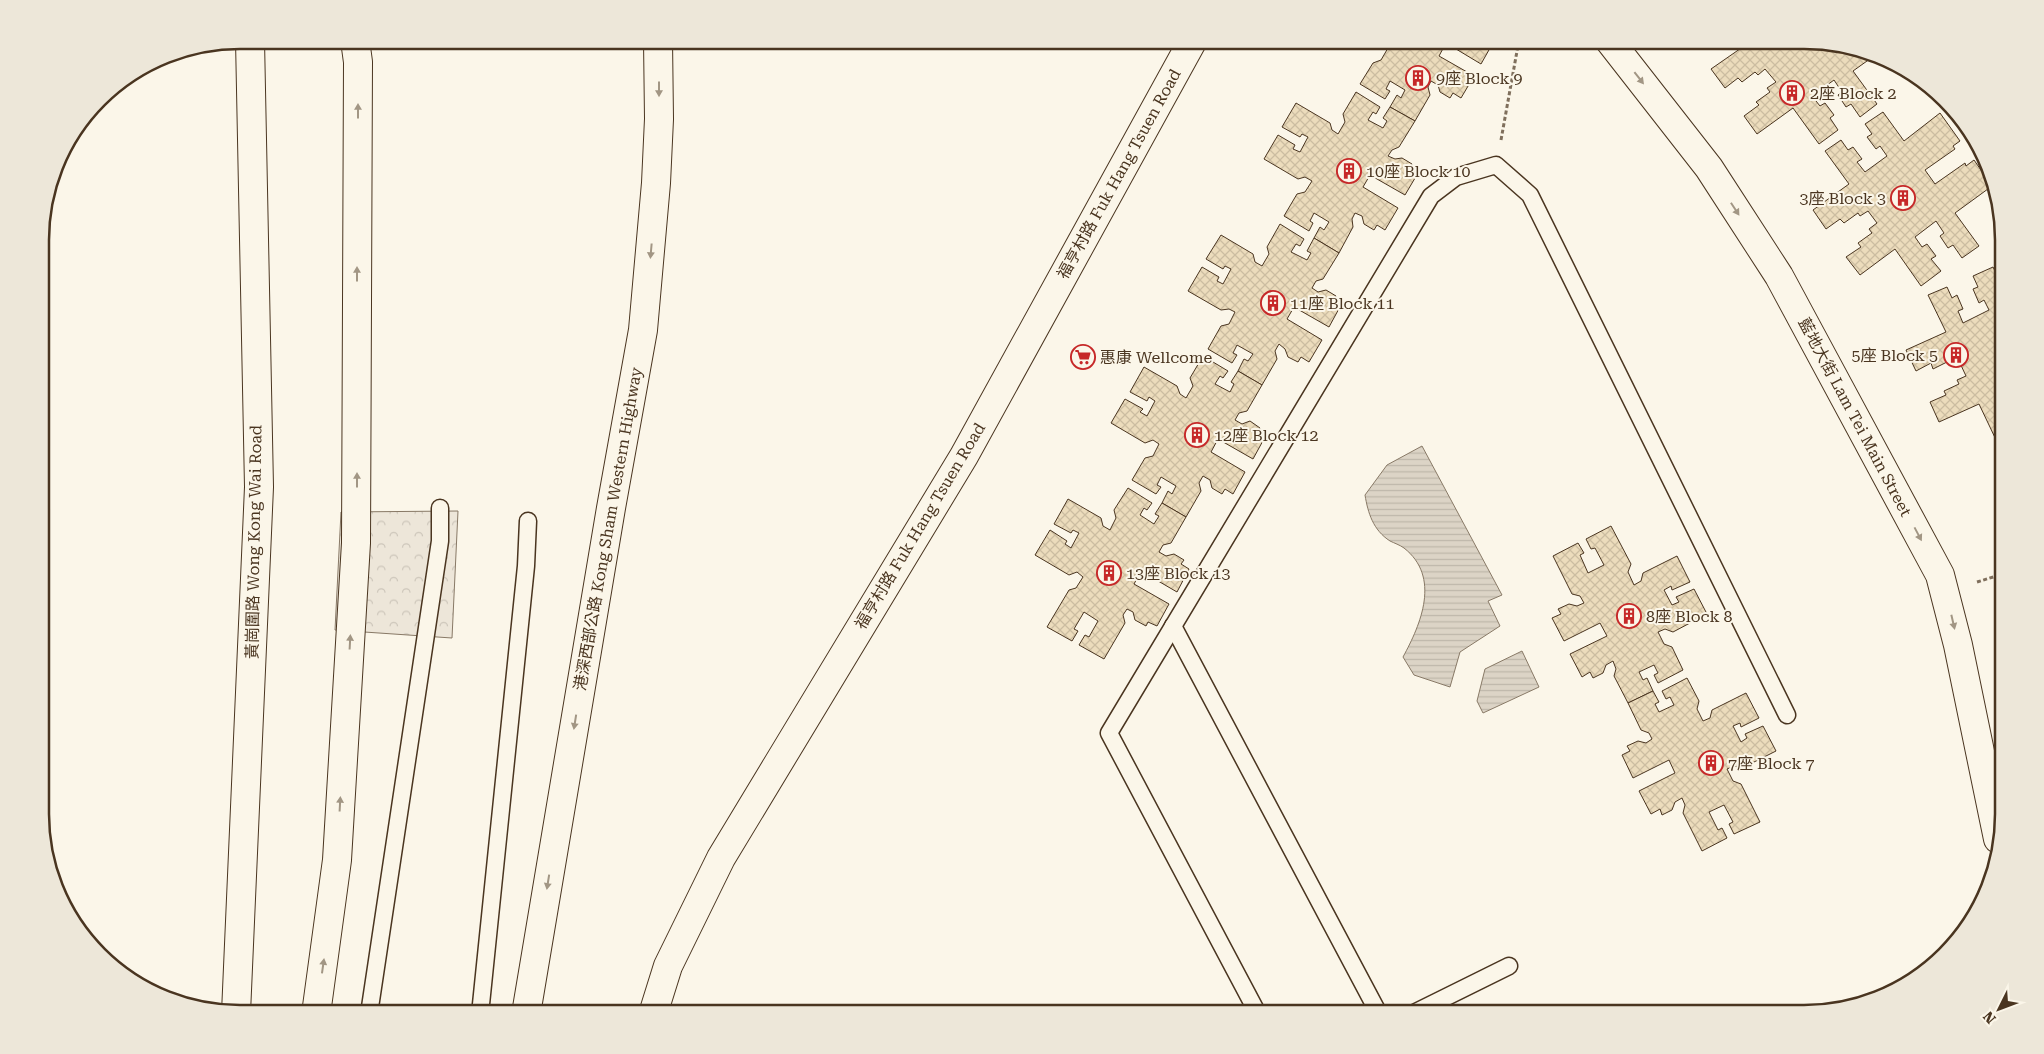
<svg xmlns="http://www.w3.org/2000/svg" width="2044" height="1054" font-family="'Roboto Serif','Noto Sans TC',serif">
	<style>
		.forest { fill: url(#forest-crowns); stroke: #887966 }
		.water { fill: url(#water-rules); stroke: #887966 }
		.building { fill: url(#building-cross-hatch); stroke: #4a3520 }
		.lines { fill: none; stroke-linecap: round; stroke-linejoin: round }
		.service-casing { stroke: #4a3520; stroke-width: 19 }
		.minor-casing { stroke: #4a3520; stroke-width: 30 }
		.motorway-casing { stroke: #4a3520; stroke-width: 30 }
		.path { stroke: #7f6f5c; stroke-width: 3; stroke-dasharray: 4 2.5; stroke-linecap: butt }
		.service { stroke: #fbf6e9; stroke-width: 16 }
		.minor { stroke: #fbf6e9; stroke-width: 28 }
		.motorway { stroke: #fbf6e9; stroke-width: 28 }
		.oneway { fill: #a29684 }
		.labels { text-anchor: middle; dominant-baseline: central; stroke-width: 4; stroke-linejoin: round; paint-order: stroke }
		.poi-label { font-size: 16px; fill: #4a3520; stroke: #fbf6e9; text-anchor: start }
		.street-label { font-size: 16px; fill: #4a3520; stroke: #fbf6e9 }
		.rim { fill: none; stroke: #4a3520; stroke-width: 2.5 }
	</style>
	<defs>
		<pattern id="forest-crowns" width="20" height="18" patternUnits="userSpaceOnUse" patternTransform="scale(1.25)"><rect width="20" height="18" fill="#ede6d9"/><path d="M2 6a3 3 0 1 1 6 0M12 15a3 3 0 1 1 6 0" fill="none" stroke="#cdc6ba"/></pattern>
		<pattern id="water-rules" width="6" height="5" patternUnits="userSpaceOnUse" patternTransform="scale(1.25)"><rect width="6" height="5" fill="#dcd4c6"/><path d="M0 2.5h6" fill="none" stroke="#beb7aa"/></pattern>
		<pattern id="building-cross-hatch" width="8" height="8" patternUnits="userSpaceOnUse" patternTransform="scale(1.25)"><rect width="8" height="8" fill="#ecdcbc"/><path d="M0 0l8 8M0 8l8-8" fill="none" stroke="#ccbda1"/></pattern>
	</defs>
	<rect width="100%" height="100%" fill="#fbf6e9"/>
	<polygon class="forest" points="458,511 452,638 335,630 341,512"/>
	<g class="water">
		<path d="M1422 446 1502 595 1488 601 1500 626 1460 652 1450 687 1414 675 1403 657C1421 624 1441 577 1404 548 1400 545 1394 543 1390 541 1373 530 1368 513 1365 495L1387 465Z"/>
		<polygon points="1522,651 1539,687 1483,713 1477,701 1485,669"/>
	</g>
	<g class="building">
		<polygon points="1361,40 1492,40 1494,41 1481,64 1446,43 1439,56 1474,76 1461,98 1453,93 1450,98 1440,92 1438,85 1431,81 1428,87 1430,95 1415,121 1390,107 1397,95 1401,98 1405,90 1390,81 1386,89 1390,91 1385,99 1360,84 1373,63 1381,60 1388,48 1381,44 1373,47"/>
		<polygon points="1745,40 1804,40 1874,56 1853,71 1877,104 1860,117 1851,104 1846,107 1838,95 1842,92 1834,80 1812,96 1820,106 1825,103 1834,115 1830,118 1838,130 1819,144 1793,108 1757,134 1744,116 1759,105 1756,102 1770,92 1767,88 1776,82 1765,69 1758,75 1755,72 1742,82 1738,78 1725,88 1711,69 1747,44"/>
		<polygon points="1356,92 1380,107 1376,114 1373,112 1368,120 1383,128 1387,121 1383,118 1390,107 1415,121 1399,147 1392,150 1388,156 1395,159 1402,158 1412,164 1409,169 1418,173 1405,195 1370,175 1363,187 1398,208 1385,230 1377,225 1374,230 1364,224 1362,216 1355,213 1352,219 1353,227 1339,253 1314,238 1320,227 1324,230 1329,222 1314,213 1310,221 1313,223 1309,231 1284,216 1297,194 1305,192 1312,181 1305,177 1298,179 1264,159 1278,135 1295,145 1293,149 1300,152 1308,137 1302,134 1300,137 1282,127 1296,103 1330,123 1332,130 1338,134 1345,122 1343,114"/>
		<polygon points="1883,112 1904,141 1940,113 1960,141 1953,146 1955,149 1925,170 1935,184 1965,163 1966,166 1974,160 1992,186 1955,213 1979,246 1962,258 1953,245 1948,248 1940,236 1944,233 1936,221 1915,237 1922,247 1927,244 1936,256 1931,259 1941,271 1921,286 1895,249 1860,275 1846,257 1861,247 1858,243 1872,233 1869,229 1877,223 1868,211 1860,216 1858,213 1844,223 1840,219 1826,229 1813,210 1849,184 1825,151 1841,140 1848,150 1853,147 1862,159 1857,162 1865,172 1887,156 1880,146 1876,149 1867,137 1872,134 1865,124"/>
		<polygon points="1280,224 1304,239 1300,246 1296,244 1291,252 1307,260 1311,253 1307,251 1314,238 1339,253 1323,279 1316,281 1312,288 1318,292 1326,290 1336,296 1333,301 1341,305 1329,327 1294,307 1287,319 1322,340 1309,362 1301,357 1298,362 1288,357 1285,349 1279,344 1275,351 1277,359 1262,385 1238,371 1244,359 1248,361 1253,354 1237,345 1233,353 1237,355 1232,363 1208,349 1221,326 1229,324 1235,312 1229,309 1221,310 1188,291 1202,267 1219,277 1217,281 1223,284 1231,269 1225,266 1223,269 1206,259 1221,235 1253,254 1255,262 1262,266 1269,254 1267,247"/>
		<polygon points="1993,267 2003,287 2003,394 2001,395 2003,400 2003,442 1998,444 1979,404 1939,422 1930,402 1946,395 1944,391 1959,384 1957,380 1966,376 1959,361 1950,365 1949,361 1933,369 1931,363 1916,371 1906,350 1946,332 1928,295 1947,287 1952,298 1957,295 1963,309 1958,311 1963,323 1989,310 1984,300 1979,303 1973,289 1978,287 1973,276"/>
		<polygon points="1203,356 1228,371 1223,378 1220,376 1215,384 1230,392 1234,384 1231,382 1238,371 1262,385 1247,411 1239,413 1235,420 1242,424 1250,421 1260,428 1257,433 1265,437 1253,459 1218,439 1211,452 1245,472 1233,494 1225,489 1222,494 1212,488 1210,480 1203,476 1199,483 1201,491 1186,517 1162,503 1168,491 1172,494 1176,486 1161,477 1157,485 1161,487 1156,494 1132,480 1145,458 1153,456 1159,444 1153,440 1145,443 1111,423 1125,399 1143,409 1140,412 1147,416 1155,401 1149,397 1147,401 1130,392 1144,367 1177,386 1180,394 1186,398 1193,386 1190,378"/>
		<polygon points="1128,488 1152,503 1147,510 1144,508 1140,515 1154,524 1159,516 1155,514 1162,503 1186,517 1171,543 1163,545 1159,552 1166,556 1174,554 1184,560 1181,564 1189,569 1177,592 1141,571 1134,584 1169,604 1157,626 1148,622 1146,626 1135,620 1133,612 1127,609 1123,615 1125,623 1104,659 1079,645 1085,635 1089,637 1098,621 1084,612 1074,629 1078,631 1072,641 1047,627 1069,590 1076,588 1083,577 1077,572 1069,575 1035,555 1050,530 1067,541 1065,544 1071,548 1079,533 1073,530 1071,533 1054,524 1068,499 1101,518 1103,526 1110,530 1116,518 1114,510"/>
		<polygon points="1611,526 1631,564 1628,572 1634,585 1641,581 1643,573 1677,556 1690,582 1672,590 1671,586 1664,590 1672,605 1679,602 1676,597 1694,589 1707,614 1673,632 1665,629 1658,632 1664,644 1672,647 1683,670 1658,683 1654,675 1658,673 1654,665 1639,672 1643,680 1647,678 1653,691 1628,703 1614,676 1616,669 1613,661 1606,665 1603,673 1593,678 1590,672 1582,677 1570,654 1607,636 1600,623 1564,641 1552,618 1561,614 1558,609 1569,604 1577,606 1584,603 1580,596 1572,594 1553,556 1578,543 1584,553 1580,555 1588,573 1604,565 1595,548 1591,549 1586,539"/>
		<polygon points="1687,678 1699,701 1697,709 1703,721 1710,718 1712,710 1746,693 1759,718 1741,727 1740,723 1733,726 1741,742 1747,738 1745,734 1763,726 1776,751 1742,768 1734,766 1727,769 1733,781 1741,784 1760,822 1734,834 1729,824 1733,822 1724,805 1709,812 1718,830 1722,828 1727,838 1702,851 1683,813 1685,805 1682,798 1675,802 1672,810 1662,815 1660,809 1651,814 1639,791 1675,773 1669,760 1633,778 1622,755 1630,751 1627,746 1638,741 1646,743 1652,739 1649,733 1641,730 1628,703 1653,691 1659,702 1655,704 1659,712 1674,705 1670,697 1666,699 1662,691"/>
	</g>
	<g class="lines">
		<defs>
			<g id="service">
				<polyline points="1173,626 1379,1014"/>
				<polyline points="369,1014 440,541 440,508"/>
				<polyline points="480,1014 526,566 528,521"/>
				<polyline points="1258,1014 1109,733 1431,196 1456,177 1496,165 1530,195 1787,715"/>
				<polyline points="1412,1014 1509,966"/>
			</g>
			<g id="minor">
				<polyline points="1609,40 1709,168 1779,276 1940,575 1958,645 1998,839"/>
				<polyline points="236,1013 259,487 250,40"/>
				<polyline points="653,1014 668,966 721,858 964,456 1193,40"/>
			</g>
			<g id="motorway">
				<polyline points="316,1014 337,860 356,543 358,62 355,40"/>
				<polyline points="526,1014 611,508 643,330 656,183 659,119 658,40"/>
			</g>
		</defs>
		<use href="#service" class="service-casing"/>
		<use href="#minor" class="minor-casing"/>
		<use href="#motorway" class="motorway-casing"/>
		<g class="path">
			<polyline points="1501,140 1519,40"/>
			<polyline points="1977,582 2003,574"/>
		</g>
		<use href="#service" class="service"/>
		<use href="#minor" class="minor"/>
		<use href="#motorway" class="motorway"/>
	</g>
	<defs><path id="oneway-solid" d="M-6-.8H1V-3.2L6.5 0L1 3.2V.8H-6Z" transform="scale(1.25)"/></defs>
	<g class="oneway">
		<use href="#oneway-solid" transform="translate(1639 78) rotate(52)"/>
		<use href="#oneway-solid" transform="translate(659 89) rotate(90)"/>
		<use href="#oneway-solid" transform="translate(358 111) rotate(-90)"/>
		<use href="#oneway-solid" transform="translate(1735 209) rotate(57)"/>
		<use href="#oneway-solid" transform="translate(651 251) rotate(95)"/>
		<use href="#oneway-solid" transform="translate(357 274) rotate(-90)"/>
		<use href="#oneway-solid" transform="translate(357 480) rotate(-90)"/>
		<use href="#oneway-solid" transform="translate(1918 534) rotate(62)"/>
		<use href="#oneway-solid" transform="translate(1953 622) rotate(77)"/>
		<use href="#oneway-solid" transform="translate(350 642) rotate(-87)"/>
		<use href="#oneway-solid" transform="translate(575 722) rotate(99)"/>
		<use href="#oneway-solid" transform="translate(340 804) rotate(-87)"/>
		<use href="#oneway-solid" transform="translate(548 882) rotate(99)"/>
		<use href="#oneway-solid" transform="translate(323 966) rotate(-82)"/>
	</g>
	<defs>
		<symbol id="building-ring" viewBox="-11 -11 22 22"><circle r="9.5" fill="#fbf6e9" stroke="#c62828" stroke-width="1.5"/><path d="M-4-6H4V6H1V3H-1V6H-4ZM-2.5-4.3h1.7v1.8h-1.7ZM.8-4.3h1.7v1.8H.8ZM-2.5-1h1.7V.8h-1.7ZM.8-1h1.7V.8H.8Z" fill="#c62828"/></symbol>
		<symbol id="supermarket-ring" viewBox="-11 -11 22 22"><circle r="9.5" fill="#fbf6e9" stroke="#c62828" stroke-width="1.5"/><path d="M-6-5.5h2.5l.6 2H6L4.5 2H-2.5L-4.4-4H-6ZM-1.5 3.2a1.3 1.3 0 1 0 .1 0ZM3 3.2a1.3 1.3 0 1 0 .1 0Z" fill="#c62828"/></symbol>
	</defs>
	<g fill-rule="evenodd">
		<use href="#building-ring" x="1404" y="64" width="28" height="28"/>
		<use href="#building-ring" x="1778" y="79" width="28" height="28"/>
		<use href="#building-ring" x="1335" y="157" width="28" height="28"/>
		<use href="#building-ring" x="1889" y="184" width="28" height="28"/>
		<use href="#building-ring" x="1259" y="289" width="28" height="28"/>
		<use href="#building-ring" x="1942" y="341" width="28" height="28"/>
		<use href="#supermarket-ring" x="1069" y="343" width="28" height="28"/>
		<use href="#building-ring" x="1183" y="421" width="28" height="28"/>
		<use href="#building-ring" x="1095" y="559" width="28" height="28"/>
		<use href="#building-ring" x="1615" y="602" width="28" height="28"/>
		<use href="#building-ring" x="1697" y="749" width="28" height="28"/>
	</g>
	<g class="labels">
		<g class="poi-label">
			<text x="1436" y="78">9座 Block 9</text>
			<text x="1810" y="93">2座 Block 2</text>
			<text x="1366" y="171">10座 Block 10</text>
			<text x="1886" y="198" text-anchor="end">3座 Block 3</text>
			<text x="1290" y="303">11座 Block 11</text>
			<text x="1938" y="355" text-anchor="end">5座 Block 5</text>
			<text x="1100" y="357">惠康 Wellcome</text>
			<text x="1214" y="435">12座 Block 12</text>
			<text x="1126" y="573">13座 Block 13</text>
			<text x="1646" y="616">8座 Block 8</text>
			<text x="1728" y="763">7座 Block 7</text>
		</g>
		<g class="street-label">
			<text transform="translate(1119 174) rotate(-61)">福亨村路 Fuk Hang Tsuen Road</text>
			<text transform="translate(1855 417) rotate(62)">藍地大街 Lam Tei Main Street</text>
			<text transform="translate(920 526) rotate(-59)">福亨村路 Fuk Hang Tsuen Road</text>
			<text transform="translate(608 529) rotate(-80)">港深西部公路 Kong Sham Western Highway</text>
			<text transform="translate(254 542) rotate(-89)">黃崗圍路 Wong Kong Wai Road</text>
		</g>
	</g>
	<path d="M0 0H2044V1054H0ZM240 49H1804A191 191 0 0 1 1995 240V814A191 191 0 0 1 1804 1005H240A191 191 0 0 1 49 814V240A191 191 0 0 1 240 49Z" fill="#ede7d9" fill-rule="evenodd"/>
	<path class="rim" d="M240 49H1804A191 191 0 0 1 1995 240V814A191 191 0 0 1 1804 1005H240A191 191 0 0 1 49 814V240A191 191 0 0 1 240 49Z"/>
	<g transform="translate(1999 1009) rotate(228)" stroke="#fbf6e9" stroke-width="4" paint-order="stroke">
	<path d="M0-4L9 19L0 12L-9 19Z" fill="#4a3520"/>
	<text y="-8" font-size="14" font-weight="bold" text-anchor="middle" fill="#4a3520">N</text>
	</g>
</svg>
